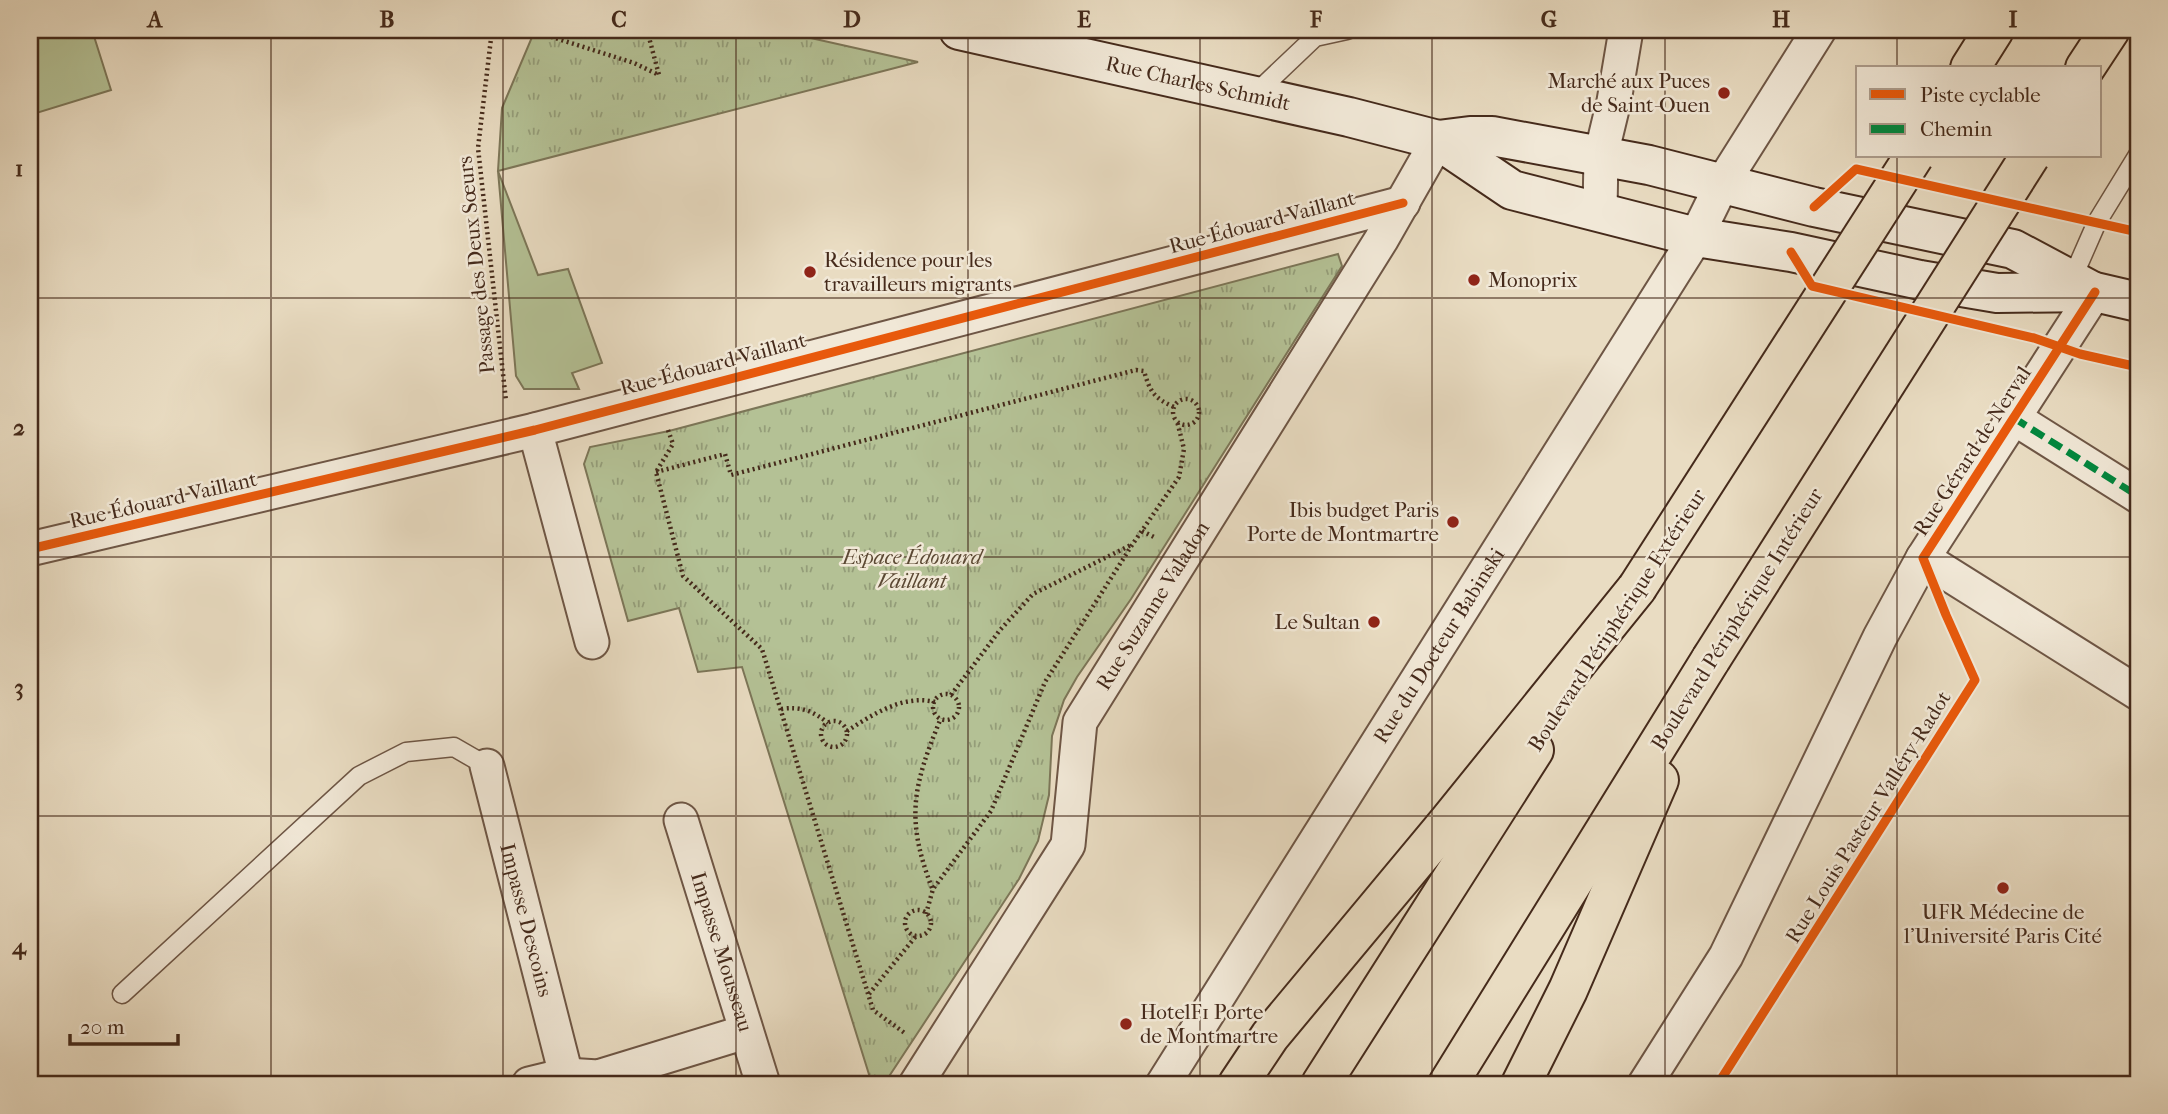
<svg xmlns="http://www.w3.org/2000/svg" width="2168" height="1114" font-family="'IM FELL French Canon',serif">
	<style>
		.grass { fill: #b4c195; stroke: #7c7658; stroke-width: 2 }
		.park { fill: url(#park-tufts); stroke: #7c7658; stroke-width: 2 }
		.lines { fill: none; stroke-linecap: round; stroke-linejoin: round }
		.lane-casing { stroke: #6e5645; stroke-width: 21 }
		.street-casing { stroke: #6e5645; stroke-width: 37 }
		.secondary-casing { stroke: #452a1b; stroke-width: 42 }
		.highway-casing { stroke: #452a1b; stroke-width: 42 }
		.path { stroke: #452a1b; stroke-width: 4.5; stroke-dasharray: 2 3.5; stroke-linecap: butt }
		.lane { stroke: #f1e8d7; stroke-width: 18 }
		.street { stroke: #f1e8d7; stroke-width: 33 }
		.secondary { stroke: #f1e8d7; stroke-width: 38 }
		.highway { stroke: #e9dcc2; stroke-width: 38 }
		.highway-bridge-casing { stroke: #452a1b; stroke-width: 42; stroke-linecap: butt }
		.highway-bridge { stroke: #e9dcc2; stroke-width: 38 }
		.quiet { stroke: #00873e; stroke-width: 7; stroke-dasharray: 14 7; stroke-linecap: butt }
		.cycleway-casing { stroke: #f1e8d7; stroke-width: 13 }
		.cycleway { stroke: #e8590c; stroke-width: 9 }
		.grid { fill: none; stroke: #452a1b; stroke-width: 2; stroke-opacity: 0.55 }
		.poi-dot { fill: #8f2418; stroke: #f1e8d7; stroke-width: 2.5 }
		.labels { text-anchor: middle; dominant-baseline: central; stroke-width: 5; stroke-linejoin: round; paint-order: stroke }
		.poi-label { font-size: 21px; fill: #452a1b; stroke: #f1e8d7; text-anchor: end }
		.street-label { font-size: 21px; fill: #452a1b; stroke: #f1e8d7 }
		.park-label { font-size: 21px; font-style: italic; fill: #5b4833; stroke: #f1e8d7 }
		.neatline { fill: none; stroke: #452a1b; stroke-width: 2.5 }
		.grid-label { font-size: 23px; text-anchor: middle; font-weight: bold; fill: #452a1b }
	</style>
	<defs>
		<pattern id="park-tufts" width="24" height="20" patternUnits="userSpaceOnUse" patternTransform="scale(1.75)"><rect width="24" height="20" fill="#b4c195"/><path d="M3 7l-1-3M5 7V3M7 7l1-3M15 17l-1-3M17 17v-4M19 17l1-3" fill="none" stroke="#949d79"/></pattern>
	</defs>
	<rect width="100%" height="100%" fill="#e9dcc2"/>
	<filter id="stains"><feTurbulence type="fractalNoise" baseFrequency=".00286" numOctaves="4"/><feColorMatrix values="0 0 0 0 .2 0 0 0 0 .09 0 0 0 0 .02 0 0 0 .5 -.17"/></filter>
	<radialGradient id="worn" r=".72"><stop offset=".6" stop-color="#630" stop-opacity="0"/><stop offset="1" stop-color="#630" stop-opacity=".3"/></radialGradient>
	<g class="grass">
		<polygon points="30,30 92,30 111,90 30,115"/>
		<polygon points="498,171 538,275 568,269 602,363 572,373 579,389 524,389 516,376"/>
	</g>
	<g class="park">
		<polygon points="535,30 775,30 918,62 498,171 502,108"/>
		<polygon points="1338,254 1342,266 1131,599 1077,677 1064,700 1052,736 1049,795 1038,841 1019,879 884,1084 872,1084 742,667 698,672 679,608 628,621 584,464 590,447 669,431"/>
	</g>
	<g class="lines">
		<defs>
			<g id="lane">
				<polyline points="1255,94 1315,37 1347,30"/>
				<polyline points="2072,279 2097,222 2138,155"/>
				<polyline points="122,994 359,776 406,752 454,747 487,766"/>
			</g>
			<g id="street">
				<polyline points="1600,211 1601,155 1614,101 1626,30"/>
				<polyline points="2014,418 2138,496"/>
				<polyline points="535,430 592,642"/>
				<polyline points="30,549 535,430 1403,203"/>
				<polyline points="1923,558 2138,693"/>
				<path id="s1" d="M487 766 566 1075"/>
				<path id="s2" d="M681 820 763 1084"/>
				<polyline points="529,1084 566,1075 598,1077 745,1032"/>
				<path id="s3" d="M916 1084 1068 845 1080 722 1381 240 1438 140"/>
				<path id="s4" d="M1163 1084 1696 237 1722 184 1819 30"/>
				<polyline points="1645,1084 1726,956 1880,637 1923,558 2095,292"/>
			</g>
			<g id="secondary">
				<path id="s5" d="M959 30 1349 117 1438 140 1512 190 1696 237 1791 252 1920 280 1997 293 2095 292 2138 302"/>
				<polyline points="1438,140 1470,136 1492,136 1649,165 1814,207 2013,249 2090,290"/>
			</g>
			<g id="highway">
				<polyline points="1970,68 1994,30"/>
				<polyline points="2085,68 2110,30"/>
				<polyline points="1238,1084 1270,1036 1449,821 1637,588"/>
				<polyline points="1321,1084 1534,750"/>
				<polyline points="1448,1084 1711,659"/>
				<polyline points="1521,1084 1568,990 1659,780"/>
			</g>
		</defs>
		<use href="#lane" class="lane-casing"/>
		<use href="#street" class="street-casing"/>
		<use href="#secondary" class="secondary-casing"/>
		<use href="#highway" class="highway-casing"/>
		<g class="path">
			<polyline points="492,30 478,148 506,401"/>
			<polyline points="530,30 634,63 659,75 647,30"/>
			<circle cx="1186" cy="412" r="13"/>
			<polyline points="668,430 673,444 656,472 683,576 762,649 873,1010 906,1034"/>
			<path d="M656 472 725 454 731 475 1136 370 1144 371C1150 392 1154 398 1174 407"/>
			<polyline points="1142,531 1156,538"/>
			<circle cx="946" cy="707" r="13"/>
			<polyline points="951,695 1000,630 1033,594 1131,545"/>
			<path d="M781 709C801 706 813 711 828 723"/>
			<circle cx="834" cy="734" r="13"/>
			<path d="M847 731C872 715 903 694 935 702"/>
			<path d="M932 888C905 818 913 786 941 718"/>
			<circle cx="918" cy="923" r="13"/>
			<polyline points="926,914 933,889 991,811 1045,682 1132,545 1179,477 1184,449 1177,421"/>
			<polyline points="869,994 916,936"/>
		</g>
		<use href="#lane" class="lane"/>
		<use href="#street" class="street"/>
		<use href="#secondary" class="secondary"/>
		<use href="#highway" class="highway"/>
		<defs>
			<g id="highway-bridge">
				<polyline points="1637,588 1914,156"/>
				<polyline points="1711,659 2030,156"/>
			</g>
		</defs>
		<use href="#highway-bridge" class="highway-bridge-casing"/>
		<use href="#highway-bridge" class="highway-bridge"/>
		<polyline class="quiet" points="2014,418 2138,496"/>
		<defs>
			<g id="cycleway">
				<polyline points="1814,207 1856,169 2138,232"/>
				<polyline points="1791,252 1812,286 2034,338 2080,354 2138,367"/>
				<polyline points="30,549 535,430 1403,203"/>
				<polyline points="1718,1084 1975,680 1946,615 1923,558 2095,292"/>
			</g>
		</defs>
		<use href="#cycleway" class="cycleway-casing"/>
		<use href="#cycleway" class="cycleway"/>
	</g>
	<path class="grid" d="M271 30V1084M503 30V1084M736 30V1084M968 30V1084M1200 30V1084M1432 30V1084M1665 30V1084M1897 30V68M1897 156V1084M30 298H2138M30 557H2138M30 816H2138"/>
	<g class="poi-dot">
		<circle cx="1724" cy="93" r="7"/>
		<circle cx="810" cy="272" r="7"/>
		<circle cx="1474" cy="280" r="7"/>
		<circle cx="1453" cy="522" r="7"/>
		<circle cx="1374" cy="622" r="7"/>
		<circle cx="2003" cy="888" r="7"/>
		<circle cx="1126" cy="1024" r="7"/>
	</g>
	<g class="labels">
		<g class="poi-label">
			<text x="1710" y="81">Marché aux Puces<tspan x="1710" dy="24">de Saint-Ouen</tspan></text>
			<text x="824" y="260" text-anchor="start">Résidence pour les<tspan x="824" dy="24">travailleurs migrants</tspan></text>
			<text x="1488" y="280" text-anchor="start">Monoprix</text>
			<text x="1439" y="510">Ibis budget Paris<tspan x="1439" dy="24">Porte de Montmartre</tspan></text>
			<text x="1360" y="622">Le Sultan</text>
			<text x="2003" y="912" text-anchor="middle">UFR Médecine de<tspan x="2003" dy="24">l'Université Paris Cité</tspan></text>
			<text x="1140" y="1012" text-anchor="start">HotelF1 Porte<tspan x="1140" dy="24">de Montmartre</tspan></text>
		</g>
		<g class="street-label">
			<text stroke="none"><textPath href="#s5" startOffset="245">Rue Charles Schmidt</textPath></text>
			<text transform="translate(1262 222) rotate(-15)">Rue Édouard Vaillant</text>
			<text transform="translate(476 265) rotate(-96)">Passage des Deux Sœurs</text>
			<text transform="translate(713 364) rotate(-15)">Rue Édouard Vaillant</text>
			<text transform="translate(1972 451) rotate(-57)">Rue Gérard de Nerval</text>
			<text transform="translate(163 500) rotate(-13)">Rue Édouard Vaillant</text>
			<text stroke="none"><textPath href="#s3" startOffset="544">Rue Suzanne Valadon</textPath></text>
			<text transform="translate(1737 619) rotate(-58)">Boulevard Périphérique Intérieur</text>
			<text transform="translate(1617 620) rotate(-57)">Boulevard Périphérique Extérieur</text>
			<text stroke="none"><textPath href="#s4" startOffset="518">Rue du Docteur Babinski</textPath></text>
			<text transform="translate(1868 817) rotate(-58)">Rue Louis Pasteur Valléry-Radot</text>
			<text stroke="none"><textPath href="#s1" startOffset="159">Impasse Descoins</textPath></text>
			<text stroke="none"><textPath href="#s2" startOffset="138">Impasse Mousseau</textPath></text>
		</g>
		<g class="park-label">
			<text x="912" y="557">Espace Édouard<tspan x="912" dy="24">Vaillant</tspan></text>
		</g>
	</g>
	<rect width="2168" height="1114" fill="none" stroke="#e9dcc2" stroke-width="77"/>
	<rect x="1856" y="66" width="245" height="91" fill="#f1e8d7" stroke="#ac9c8c" stroke-width="2"/>
	<rect x="1870" y="89" width="35" height="10" fill="#e8590c" stroke="#ac9c8c" stroke-width="2"/>
	<text x="1920" y="102" font-size="21" fill="#452a1b">Piste cyclable</text>
	<rect x="1870" y="124" width="35" height="10" fill="#00873e" stroke="#ac9c8c" stroke-width="2"/>
	<text x="1920" y="136" font-size="21" fill="#452a1b">Chemin</text>
	<path d="M70 1034v10h108v-10" fill="none" stroke="#452a1b" stroke-width="3.5"/>
	<text x="80" y="1034" font-size="21" fill="#452a1b" stroke="#f1e8d7" stroke-width="5" paint-order="stroke">20 m</text>
	<rect x="38" y="38" width="2092" height="1038" class="neatline"/>
	<g class="grid-label">
		<text x="155" y="27">A</text>
		<text x="387" y="27">B</text>
		<text x="619" y="27">C</text>
		<text x="852" y="27">D</text>
		<text x="1084" y="27">E</text>
		<text x="1316" y="27">F</text>
		<text x="1549" y="27">G</text>
		<text x="1781" y="27">H</text>
		<text x="2013" y="27">I</text>
		<text x="19" y="176">1</text>
		<text x="19" y="435">2</text>
		<text x="19" y="695">3</text>
		<text x="19" y="954">4</text>
	</g>
	<rect width="100%" height="100%" filter="url(#stains)"/>
	<rect width="100%" height="100%" fill="url(#worn)"/>
</svg>
